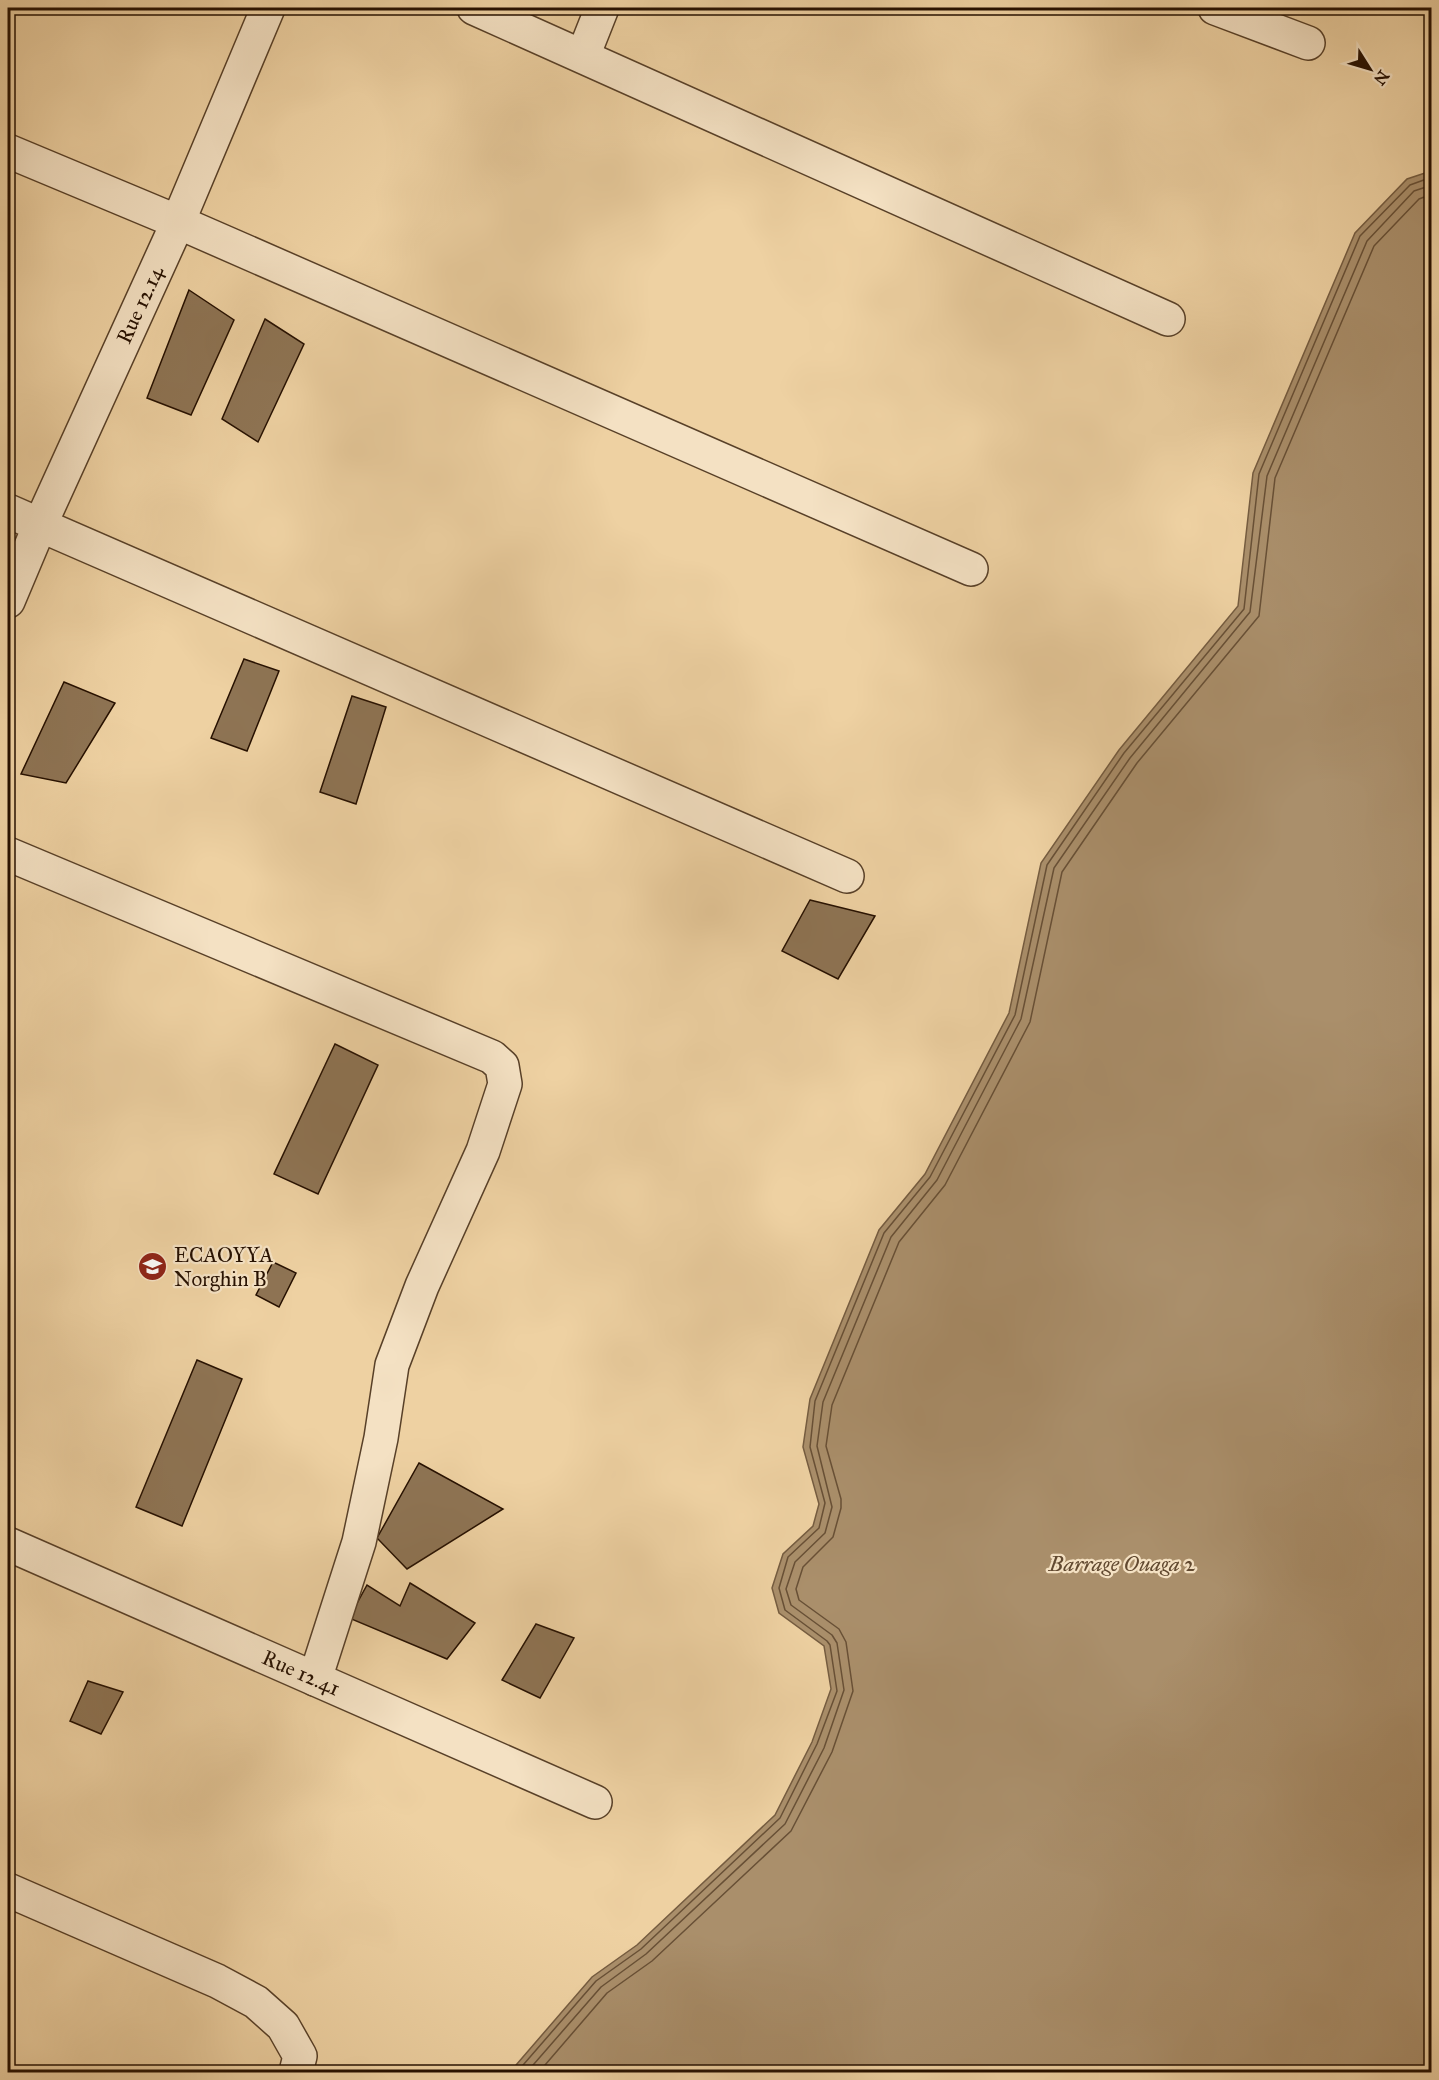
<svg xmlns="http://www.w3.org/2000/svg" width="1439" height="2080" font-family="'IM FELL Great Primer',serif">
	<style>
		.water { fill: #aa8f6b; stroke: #755c40; stroke-width: 1.5 }
		.lines { fill: none; stroke-linecap: round; stroke-linejoin: round }
		.shore { stroke: #685036; stroke-width: 1.5 }
		.building { fill: #8e7454; stroke: #261000; stroke-width: 1.5 }
		.minor-casing { stroke: #584028; stroke-width: 36 }
		.minor { stroke: #f4e1c3; stroke-width: 33 }
		.labels { text-anchor: middle; dominant-baseline: central; stroke-width: 4.5; stroke-linejoin: round; paint-order: stroke }
		.street-label { font-size: 21px; fill: #261000; stroke: #f4e1c3 }
		.poi-label { font-size: 21px; fill: #261000; stroke: #f4e1c3; text-anchor: start }
		.water-label { font-size: 22px; font-style: italic; fill: #614930; stroke: #f4e1c3 }
	</style>
	<rect width="100%" height="100%" fill="#eed1a2"/>
	<filter id="stains"><feTurbulence type="fractalNoise" baseFrequency=".00333" numOctaves="4"/><feColorMatrix values="0 0 0 0 .2 0 0 0 0 .09 0 0 0 0 .02 0 0 0 .5 -.17"/></filter>
	<radialGradient id="worn" r=".72"><stop offset=".6" stop-color="#630" stop-opacity="0"/><stop offset="1" stop-color="#630" stop-opacity=".3"/></radialGradient>
	<polygon class="water" points="1431,171 1431,2072 510,2072 592,1977 637,1945 775,1815 812,1742 831,1689 824,1646 779,1613 772,1588 783,1554 813,1526 819,1504 803,1447 810,1399 879,1230 925,1174 1009,1013 1041,863 1119,750 1238,606 1253,473 1355,233 1407,179"/>
	<g class="lines">
		<g class="shore">
			<polyline points="517,2072 596,1981 641,1949 780,1818 817,1744 837,1691 830,1645 827,1641 785,1610 779,1588 788,1557 819,1528 825,1503 810,1447 815,1401 884,1233 930,1177 1015,1015 1047,865 1124,753 1244,609 1259,474 1360,236 1410,185 1432,177"/>
			<polyline points="527,2072 601,1987 646,1954 785,1824 824,1748 844,1690 837,1643 832,1635 791,1605 786,1589 795,1562 825,1533 832,1507 817,1446 823,1402 891,1237 937,1180 1021,1019 1054,868 1130,758 1250,612 1267,476 1367,241 1414,191 1432,185"/>
			<polyline points="539,2072 607,1993 652,1961 791,1831 832,1752 853,1691 846,1642 839,1629 799,1600 796,1589 803,1567 833,1537 841,1508 841,1499 826,1446 832,1405 899,1242 945,1185 1030,1022 1062,872 1137,763 1259,616 1275,478 1374,246 1419,199 1432,194"/>
		</g>
	</g>
	<g class="building">
		<polygon points="189,290 234,320 191,415 147,398"/>
		<polygon points="265,319 304,344 258,442 222,419"/>
		<polygon points="244,659 279,671 247,751 211,738"/>
		<polygon points="64,682 115,703 66,783 21,774"/>
		<polygon points="352,696 386,707 356,804 320,792"/>
		<polygon points="810,900 875,916 838,979 782,951"/>
		<polygon points="335,1044 378,1065 318,1194 274,1174"/>
		<polygon points="273,1262 296,1273 279,1307 256,1295"/>
		<polygon points="197,1360 242,1379 182,1526 136,1507"/>
		<polygon points="419,1463 503,1509 407,1569 377,1538"/>
		<polygon points="410,1583 475,1623 447,1659 349,1618 367,1585 400,1606"/>
		<polygon points="536,1624 574,1638 540,1698 502,1680"/>
		<polygon points="88,1681 123,1692 101,1734 70,1721"/>
	</g>
	<g class="lines">
		<defs>
			<g id="minor">
				<polyline points="474,8 1168,319"/>
				<polyline points="1215,8 1308,43"/>
				<polyline points="583,56 602,8"/>
				<polyline points="8,151 178,222 971,569"/>
				<polyline points="8,511 847,876"/>
				<polyline points="8,601 40,525 178,222 268,8"/>
				<polyline points="8,854 492,1057 502,1066 505,1084 483,1151 422,1286 392,1365 381,1438 359,1542 315,1679"/>
				<polyline points="8,1544 595,1802"/>
				<polyline points="8,1890 217,1981 256,2002 283,2026 300,2056 296,2072"/>
			</g>
		</defs>
		<use href="#minor" class="minor-casing"/>
		<use href="#minor" class="minor"/>
	</g>
	<defs>
		<symbol id="school-disc" viewBox="-11 -11 22 22"><circle r="9.5" fill="#8f2418" stroke="#f4e1c3"/><path d="M0-5L7-2L0 1L-7-2ZM-4 1L0 2.5L4 1V4Q0 6-4 4Z" fill="#fff"/></symbol>
	</defs>
	<g fill-rule="evenodd">
		<use href="#school-disc" x="136" y="1250" width="33" height="33"/>
	</g>
	<g class="labels">
		<g class="street-label">
			<text transform="translate(140 305) rotate(-65)">Rue 12.14</text>
			<text transform="translate(301 1673) rotate(24)">Rue 12.41</text>
		</g>
		<g class="poi-label">
			<text x="174" y="1255">ECAOYYA<tspan x="174" dy="24">Norghin B</tspan></text>
		</g>
		<g class="water-label">
			<text x="1122" y="1563">Barrage Ouaga 2</text>
		</g>
	</g>
	<rect width="1439" height="2080" fill="none" stroke="#eed1a2" stroke-width="30"/>
	<rect x="9" y="9" width="1421" height="2062" fill="none" stroke="#261000" stroke-width="3"/>
	<rect x="15" y="15" width="1409" height="2050" fill="none" stroke="#261000" stroke-width="1.5"/>
	<g transform="translate(1370 69) rotate(127)" stroke="#f4e1c3" stroke-width="4.5" paint-order="stroke">
	<path d="M0-4.5L10 22L0 15L-10 22Z" fill="#261000"/>
	<text y="-9" font-size="16" font-weight="bold" text-anchor="middle" fill="#261000">N</text>
	</g>
	<rect width="100%" height="100%" filter="url(#stains)"/>
	<rect width="100%" height="100%" fill="url(#worn)"/>
</svg>
